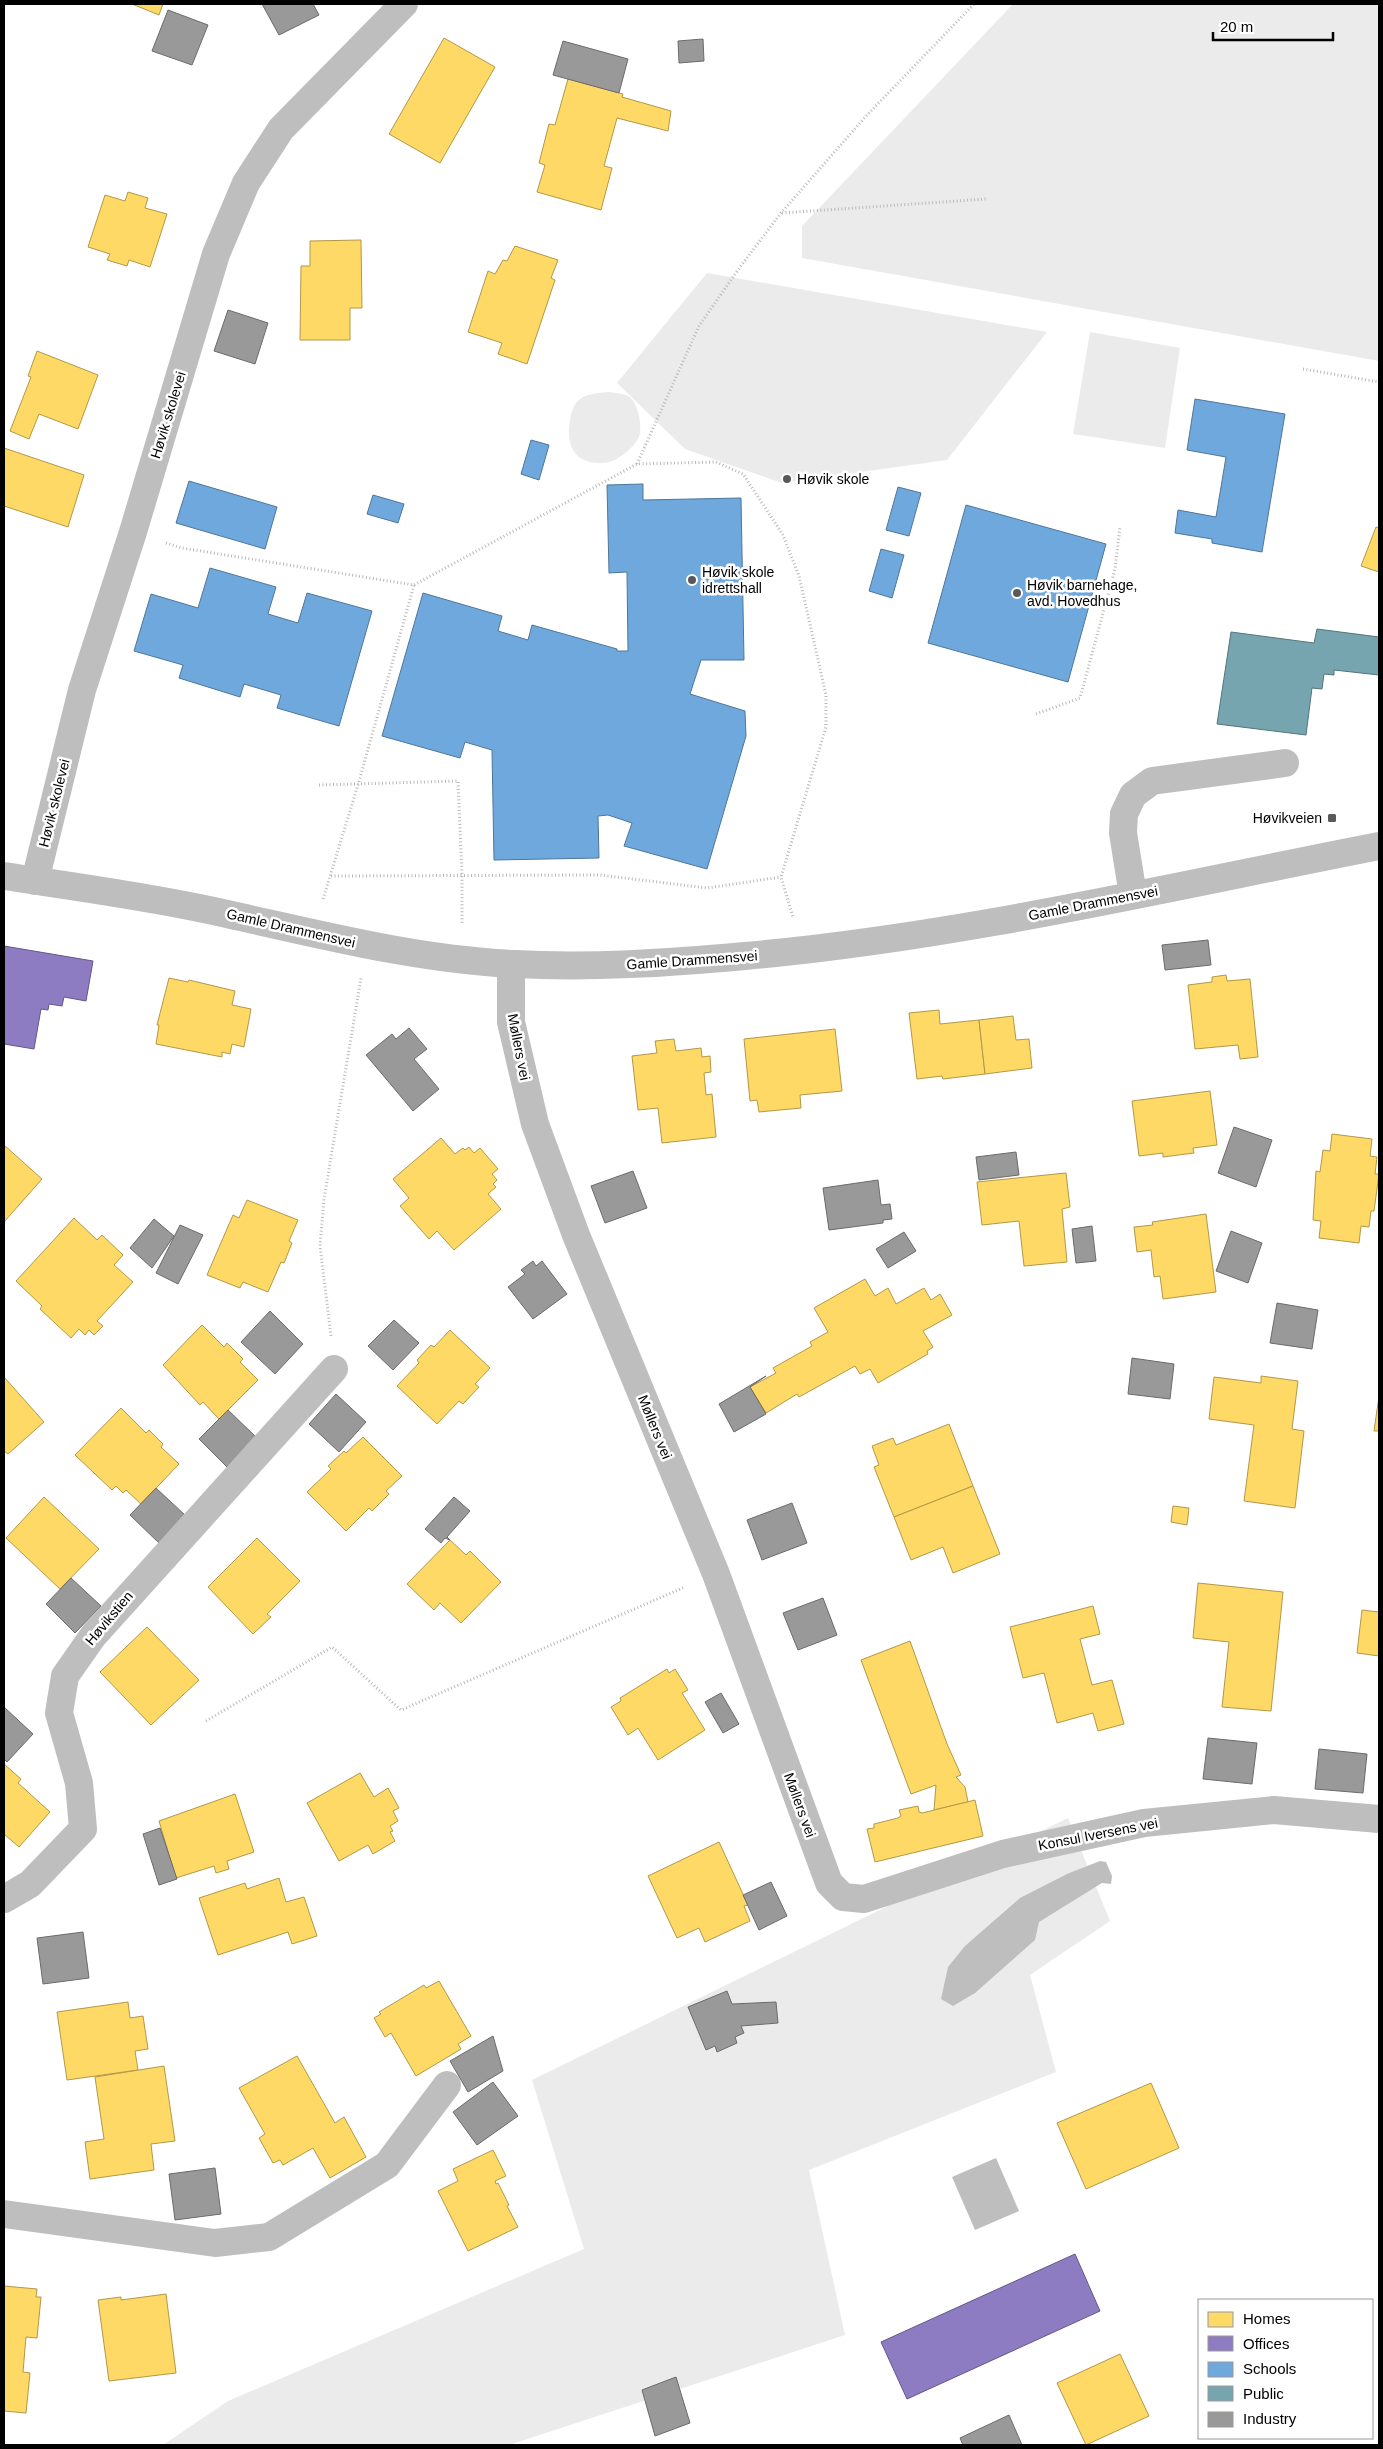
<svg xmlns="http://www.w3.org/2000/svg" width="1383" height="2449" font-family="Arial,sans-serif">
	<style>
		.green { fill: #ebebeb }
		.water { fill: #bebebe }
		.homes { fill: #ffd966; stroke: #b29847 }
		.offices { fill: #8e7cc3; stroke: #635788 }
		.schools { fill: #6fa8dc; stroke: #4e769a }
		.public { fill: #76a5af; stroke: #53747a }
		.industry { fill: #999; stroke: #6b6b6b }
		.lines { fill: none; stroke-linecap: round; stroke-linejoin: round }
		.path { stroke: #b9b9b9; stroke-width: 3; stroke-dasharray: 1 2.5; stroke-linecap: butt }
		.minor { stroke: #bebebe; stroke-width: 28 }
		.major { stroke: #bebebe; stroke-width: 28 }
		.poi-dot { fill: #595959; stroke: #fff; stroke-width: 2 }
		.labels { text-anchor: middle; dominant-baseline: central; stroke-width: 5; stroke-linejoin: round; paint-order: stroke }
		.street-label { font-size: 14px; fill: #000; stroke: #fff }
		.poi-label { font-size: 14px; fill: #000; stroke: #fff; text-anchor: start }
	</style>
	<rect width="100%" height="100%" fill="#fff"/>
	<g class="green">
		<polygon points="1013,4 1379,4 1379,361 802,258 802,226"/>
		<polygon points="707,273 1047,332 947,460 782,483 685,449 617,383"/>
		<polygon points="1090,332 1180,348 1165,448 1073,434"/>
		<path d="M609 392C615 393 622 393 628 396 638 401 643 428 639 437 633 449 616 463 602 463 573 464 566 444 570 420 571 413 574 403 580 399 589 393 598 393 609 392Z"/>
		<polygon points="1068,1818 1110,1921 1030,1975 1056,2072 809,2170 845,2335 509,2445 163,2445 228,2401 584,2249 532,2080"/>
	</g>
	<g class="water">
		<polygon points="1100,1861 1106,1862 1112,1876 1111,1884 1102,1883 1039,1922 1035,1940 975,1993 953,2006 941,1999 948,1967 965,1946 1020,1898 1067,1874"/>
		<polygon points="996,2158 1019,2211 975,2230 952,2177"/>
	</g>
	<g class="homes">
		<polygon points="132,4 163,4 159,15"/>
		<polygon points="444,38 495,67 440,163 389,134"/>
		<polygon points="568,79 623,94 622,97 671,111 668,131 617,118 604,166 612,168 601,210 537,192 545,165 539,163 549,124 555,125"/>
		<polygon points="128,192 148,198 145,208 167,214 150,267 129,260 127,266 107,260 110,254 88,247 105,195 125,201"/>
		<polygon points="361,240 362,308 350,308 350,340 300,340 301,266 310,266 310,241"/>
		<polygon points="515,246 558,260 551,278 555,280 527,364 498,354 502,343 468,332 488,271 495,274 503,260 507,261"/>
		<polygon points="37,351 98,375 78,429 39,414 29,439 10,431 31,377 28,376"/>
		<polygon points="4,448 84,475 68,527 4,506"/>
		<polygon points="1376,527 1379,528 1379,572 1361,566"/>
		<polygon points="1226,975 1227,981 1250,979 1258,1057 1240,1059 1238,1045 1195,1049 1188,985 1212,982 1212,977"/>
		<polygon points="169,978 188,982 189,980 235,991 232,1005 251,1009 244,1047 232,1044 230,1054 222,1052 222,1057 156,1044 159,1025 157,1025"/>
		<polygon points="939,1010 940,1024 979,1020 985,1074 943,1079 942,1076 917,1079 909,1013"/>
		<polygon points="1013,1016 1016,1040 1029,1039 1032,1068 985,1074 979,1020"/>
		<polygon points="835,1029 842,1091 800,1095 801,1108 759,1112 757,1100 750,1101 744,1039"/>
		<polygon points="674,1039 676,1051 701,1048 702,1057 710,1056 711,1072 704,1073 706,1095 712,1094 716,1137 662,1143 658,1108 638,1110 632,1056 657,1053 655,1041"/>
		<polygon points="1210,1091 1217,1145 1193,1148 1194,1153 1163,1157 1163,1153 1139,1156 1132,1101"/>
		<polygon points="1332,1134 1372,1139 1370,1156 1377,1157 1375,1174 1379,1174 1374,1211 1371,1211 1369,1227 1361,1226 1359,1243 1319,1238 1321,1221 1313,1220 1316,1171 1320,1172 1323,1150 1330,1151"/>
		<polygon points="441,1138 455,1154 463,1148 465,1150 469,1147 474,1153 480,1148 498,1169 492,1174 497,1180 493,1184 496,1187 488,1194 501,1209 454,1250 437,1231 429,1239 400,1206 409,1198 393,1179"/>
		<polygon points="4,1145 42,1179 4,1222"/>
		<polygon points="1066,1173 1070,1207 1062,1209 1067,1262 1024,1266 1019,1221 982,1225 977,1182"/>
		<polygon points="247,1200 298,1220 289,1241 292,1243 284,1263 281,1262 268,1292 243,1282 240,1288 207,1275 233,1215 239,1218"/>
		<polygon points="1206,1214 1216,1292 1163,1299 1160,1276 1154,1277 1151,1250 1137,1252 1134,1227 1153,1225 1152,1222"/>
		<polygon points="74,1218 97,1240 102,1235 123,1255 114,1265 133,1282 97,1321 103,1326 94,1335 89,1330 85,1335 79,1329 71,1338 40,1309 42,1306 16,1281"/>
		<polygon points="865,1279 875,1296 888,1288 896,1304 924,1288 931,1300 940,1294 952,1315 923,1331 933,1347 927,1351 928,1354 878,1383 870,1369 860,1374 855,1366 799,1397 797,1394 766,1413 750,1387 776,1373 773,1368 812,1346 810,1342 828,1332 814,1308"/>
		<polygon points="202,1325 224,1347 227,1343 243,1359 240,1362 258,1380 219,1419 203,1402 200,1405 163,1365"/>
		<polygon points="450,1330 490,1368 475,1384 479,1387 463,1404 459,1401 437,1424 397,1386 419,1363 417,1360 431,1345 434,1347"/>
		<polygon points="1261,1376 1298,1381 1292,1429 1304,1431 1295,1508 1244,1501 1254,1425 1209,1419 1214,1377 1261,1383"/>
		<polygon points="4,1377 44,1422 8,1454 4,1451"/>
		<polygon points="1379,1396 1379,1431 1374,1431"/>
		<polygon points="121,1408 146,1433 149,1430 163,1444 161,1447 179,1464 141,1504 126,1490 123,1493 116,1486 112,1490 75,1455"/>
		<polygon points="949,1424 973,1486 894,1517 874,1467 879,1465 872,1446 893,1438 896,1445"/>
		<polygon points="363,1437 402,1476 386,1491 389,1494 372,1511 369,1508 346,1531 307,1492 331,1469 328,1466 344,1451 346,1453"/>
		<polygon points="973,1486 1000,1554 953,1573 943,1547 911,1560 894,1517"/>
		<polygon points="44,1497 99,1549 60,1589 6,1538"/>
		<polygon points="1173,1506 1189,1508 1187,1525 1171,1522"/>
		<polygon points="257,1538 300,1581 267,1614 271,1617 253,1634 208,1587"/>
		<polygon points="450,1540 466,1555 470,1551 501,1582 461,1623 440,1603 434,1610 407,1584"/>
		<polygon points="1198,1583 1283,1592 1271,1711 1222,1707 1229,1642 1193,1638"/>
		<polygon points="1093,1606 1100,1634 1080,1639 1092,1685 1112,1680 1124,1724 1098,1731 1093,1713 1057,1723 1044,1673 1023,1678 1010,1627"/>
		<polygon points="1362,1610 1379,1612 1379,1656 1357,1653"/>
		<polygon points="147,1627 199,1680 151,1725 100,1672"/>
		<polygon points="910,1641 947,1744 961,1775 956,1777 965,1787 968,1802 934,1810 936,1785 911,1794 861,1660"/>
		<polygon points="667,1669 669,1673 675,1669 688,1690 682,1693 705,1730 658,1760 638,1728 628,1735 611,1707 621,1701 620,1698"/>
		<polygon points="4,1764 21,1779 18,1783 50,1812 19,1847 4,1834"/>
		<polygon points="360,1773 374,1797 388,1788 399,1808 393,1811 398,1821 390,1826 393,1831 390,1832 395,1841 373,1854 368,1845 339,1861 307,1803"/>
		<polygon points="235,1794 254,1852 227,1861 229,1869 216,1873 214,1866 176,1878 159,1821"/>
		<polygon points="975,1800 983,1836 875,1862 867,1829 874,1828 874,1824 898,1818 901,1816 899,1810 918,1806 919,1812 922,1813"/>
		<polygon points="719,1842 748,1905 744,1906 750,1921 705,1942 699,1928 677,1938 648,1876"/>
		<polygon points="279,1878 286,1902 304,1897 317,1936 292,1944 288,1932 218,1955 199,1898 245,1883 247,1889"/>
		<polygon points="439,1981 471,2036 458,2044 461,2049 416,2076 391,2033 385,2037 374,2018 381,2014 379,2012 424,1985 426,1988"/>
		<polygon points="128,2002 130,2018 143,2016 148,2049 135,2051 138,2070 67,2080 57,2012"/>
		<polygon points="297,2056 335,2123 344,2117 366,2157 330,2178 313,2148 283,2165 280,2160 273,2163 259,2138 265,2134 239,2088"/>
		<polygon points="164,2066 175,2141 151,2144 154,2170 90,2179 85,2142 104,2139 95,2077"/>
		<polygon points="1151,2083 1179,2148 1086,2189 1057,2123"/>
		<polygon points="493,2150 506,2176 495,2181 496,2184 498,2183 509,2205 507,2206 518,2227 468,2251 438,2191 458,2181 453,2169"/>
		<polygon points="4,2286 37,2289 36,2297 41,2297 37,2338 26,2337 23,2372 30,2373 26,2413 4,2411"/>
		<polygon points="166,2294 176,2373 109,2381 98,2300 121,2297 121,2300"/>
		<polygon points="1120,2354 1149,2416 1086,2445 1057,2383"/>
	</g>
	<g class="offices">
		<polygon points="4,946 93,961 86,1001 64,997 62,1006 49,1004 48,1010 41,1009 34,1049 4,1044"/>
		<polygon points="1075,2254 1100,2311 907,2399 881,2342"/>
	</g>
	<g class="schools">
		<polygon points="1195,399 1285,414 1262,552 1212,543 1212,539 1175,533 1178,510 1216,517 1226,457 1187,450"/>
		<polygon points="531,440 549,445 539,480 521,474"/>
		<polygon points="189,481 277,507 265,549 176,523"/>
		<polygon points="643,484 643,500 741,498 744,660 701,660 690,694 745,711 746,736 707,869 624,846 632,823 608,815 598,816 599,858 494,860 492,750 465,742 460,758 382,736 423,593 502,616 498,631 528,640 532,625 617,649 617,651 628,651 627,572 609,573 607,485"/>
		<polygon points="898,487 921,493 909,536 886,530"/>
		<polygon points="373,495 404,504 398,523 367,514"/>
		<polygon points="966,505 1106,544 1068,682 928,643"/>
		<polygon points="881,549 904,555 892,598 869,591"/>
		<polygon points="210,568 276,587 268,614 298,623 307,593 372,611 339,726 277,708 281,695 244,684 240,697 179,678 183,665 134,651 151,594 198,608"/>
	</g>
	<polygon class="public" points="1317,629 1379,637 1379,675 1334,670 1334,675 1324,674 1322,689 1312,688 1306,735 1217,724 1231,632 1314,643"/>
	<g class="industry">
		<polygon points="262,4 313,4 319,15 279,35"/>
		<polygon points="168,10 208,25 192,65 152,51"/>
		<polygon points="703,39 704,61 679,63 678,41"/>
		<polygon points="563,41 628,59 619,93 553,75"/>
		<polygon points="228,310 268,323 255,364 214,351"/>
		<polygon points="1208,940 1211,965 1165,970 1162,945"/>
		<polygon points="409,1028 427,1049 414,1059 439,1089 413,1111 366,1055 392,1034 396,1039"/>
		<polygon points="1234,1127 1272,1140 1256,1187 1218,1173"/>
		<polygon points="1016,1152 1019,1175 979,1180 976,1157"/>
		<polygon points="633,1171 647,1208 605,1223 591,1186"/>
		<polygon points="878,1180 881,1205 890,1204 892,1219 883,1220 883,1223 829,1230 823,1188"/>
		<polygon points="154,1219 174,1236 152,1268 130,1248"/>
		<polygon points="180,1225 203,1235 178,1284 156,1273"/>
		<polygon points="1092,1226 1096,1261 1076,1263 1072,1229"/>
		<polygon points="1231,1231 1262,1243 1248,1283 1216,1271"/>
		<polygon points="904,1232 916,1251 888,1268 876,1249"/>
		<polygon points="533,1261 536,1266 542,1261 567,1294 533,1319 508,1287 525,1274 521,1270"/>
		<polygon points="1277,1303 1318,1310 1312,1349 1270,1343"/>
		<polygon points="270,1311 303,1344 275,1374 241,1342"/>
		<polygon points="394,1320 419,1343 393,1370 368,1346"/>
		<polygon points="1132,1358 1174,1364 1170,1399 1128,1394"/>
		<polygon points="766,1376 750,1387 766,1414 734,1432 719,1404"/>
		<polygon points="336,1394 366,1422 339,1452 309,1424"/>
		<polygon points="228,1410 256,1437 227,1467 199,1439"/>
		<polygon points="156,1488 186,1516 160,1544 130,1515"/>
		<polygon points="454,1497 470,1511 447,1537 450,1540 445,1538 441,1543 425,1529"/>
		<polygon points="792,1503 807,1543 762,1560 747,1520"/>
		<polygon points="71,1578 101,1606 75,1633 46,1604"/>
		<polygon points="823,1598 837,1635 798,1650 783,1613"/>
		<polygon points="721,1693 739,1724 723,1733 705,1702"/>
		<polygon points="4,1707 33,1734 7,1762 4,1759"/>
		<polygon points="1208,1738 1257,1743 1252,1784 1203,1779"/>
		<polygon points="1319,1749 1367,1754 1363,1793 1315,1789"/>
		<polygon points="160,1828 177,1879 159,1885 143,1834"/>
		<polygon points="771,1882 787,1916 759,1930 743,1895"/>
		<polygon points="83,1932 89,1978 43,1984 37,1938"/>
		<polygon points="727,1991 732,2004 776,2002 778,2023 741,2026 744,2033 735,2037 737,2043 717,2052 715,2046 706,2050 688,2007"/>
		<polygon points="493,2036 503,2071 468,2092 450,2061"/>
		<polygon points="493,2082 518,2116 477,2145 453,2112"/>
		<polygon points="215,2168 221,2214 175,2220 169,2174"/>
		<polygon points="676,2377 690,2423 655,2436 642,2390"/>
		<polygon points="1009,2415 1022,2445 963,2445 960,2438"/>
	</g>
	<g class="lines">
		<g class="path">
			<polyline points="782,213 986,199"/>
			<polyline points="1303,369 1379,382"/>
			<polyline points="637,464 699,326 740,267 781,213 867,115 974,4"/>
			<polyline points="166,543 182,548 414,585 637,464 716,462 743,474 783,535 799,576 826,695 826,727 781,877 793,917"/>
			<polyline points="1036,714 1080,698 1115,569 1120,527"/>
			<polyline points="319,785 458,781 462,875 462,924"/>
			<polyline points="331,876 600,875 707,888 781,877"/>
			<polyline points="323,899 358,785 414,585"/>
			<polyline points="331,1336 320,1246 324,1199 361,978"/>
			<polyline points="206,1721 332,1647 401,1710 685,1587"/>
		</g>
		<g class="minor">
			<polyline points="35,881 82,690 133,532 216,254 246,183 281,129 404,4"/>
			<polyline points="1133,895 1123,833 1124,814 1133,795 1152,781 1285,763"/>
			<polyline points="511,964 511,1022 535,1124 576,1235 716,1574 829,1883 843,1897 864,1899 1003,1854 1144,1823 1274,1810 1379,1819"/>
			<polyline points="4,1899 30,1884 83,1829 79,1783 59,1713 65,1676 93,1636 334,1369"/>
			<polyline points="4,2214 215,2243 269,2237 387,2165 447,2085"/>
		</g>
		<path class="major" d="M4 876C70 886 138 895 204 909 307 931 409 959 514 964 591 968 668 963 745 956 959 937 1169 887 1379 846"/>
	</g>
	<g class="poi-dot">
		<circle cx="787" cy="479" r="5"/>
		<circle cx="692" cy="580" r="5"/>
		<circle cx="1017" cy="593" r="5"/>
		<rect x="1327" y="813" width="10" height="10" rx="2.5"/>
	</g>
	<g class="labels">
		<g class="street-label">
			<text transform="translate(168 415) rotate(-73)">Høvik skolevei</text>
			<text transform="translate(54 803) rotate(-76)">Høvik skolevei</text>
			<text transform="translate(1093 903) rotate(-11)">Gamle Drammensvei</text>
			<text transform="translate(291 928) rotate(13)">Gamle Drammensvei</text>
			<text transform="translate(692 960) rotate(-4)">Gamle Drammensvei</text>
			<text transform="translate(519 1047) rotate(79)">Møllers vei</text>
			<text transform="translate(655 1427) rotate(68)">Møllers vei</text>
			<text transform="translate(109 1618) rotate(-50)">Høvikstien</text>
			<text transform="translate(800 1805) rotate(70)">Møllers vei</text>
			<text transform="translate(1098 1834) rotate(-11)">Konsul Iversens vei</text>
		</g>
		<g class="poi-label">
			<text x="797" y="479">Høvik skole</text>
			<text x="702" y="572">Høvik skole<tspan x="702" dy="16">idrettshall</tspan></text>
			<text x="1027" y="585">Høvik barnehage,<tspan x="1027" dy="16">avd. Hovedhus</tspan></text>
			<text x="1322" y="818" text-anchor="end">Høvikveien</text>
		</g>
	</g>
	<rect width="1383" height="2449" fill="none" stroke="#000000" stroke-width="10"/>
	<rect x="1198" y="2299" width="175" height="140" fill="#ffffff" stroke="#999999"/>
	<rect x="1208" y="2312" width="25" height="15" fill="#ffd966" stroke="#999999"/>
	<text x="1243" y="2324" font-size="15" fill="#000000">Homes</text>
	<rect x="1208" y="2336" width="25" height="15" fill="#8e7cc3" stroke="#999999"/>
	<text x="1243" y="2349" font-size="15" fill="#000000">Offices</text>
	<rect x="1208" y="2362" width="25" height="15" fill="#6fa8dc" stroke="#999999"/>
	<text x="1243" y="2374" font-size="15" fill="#000000">Schools</text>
	<rect x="1208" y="2386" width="25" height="15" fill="#76a5af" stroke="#999999"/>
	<text x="1243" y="2399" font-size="15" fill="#000000">Public</text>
	<rect x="1208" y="2412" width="25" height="15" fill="#999999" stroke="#999999"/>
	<text x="1243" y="2424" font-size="15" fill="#000000">Industry</text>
	<path d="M1213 32v8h120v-8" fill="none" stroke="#000000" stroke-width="2.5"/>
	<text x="1220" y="32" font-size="15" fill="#000000" stroke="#ffffff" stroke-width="4" paint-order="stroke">20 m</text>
</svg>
